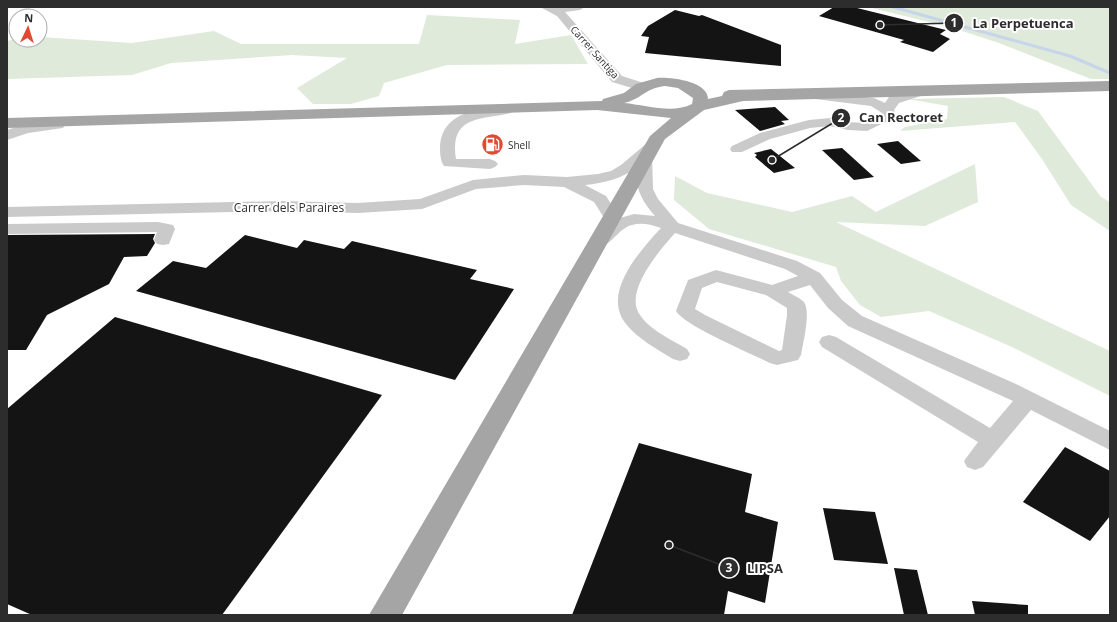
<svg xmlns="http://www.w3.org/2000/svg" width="1117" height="622" font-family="'Open Sans',sans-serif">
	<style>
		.green { fill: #dfeada }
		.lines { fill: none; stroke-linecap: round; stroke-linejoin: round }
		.stream { stroke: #c7d5ea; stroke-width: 3 }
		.building { fill: #141414 }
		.minor { fill: #cacaca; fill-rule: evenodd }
		.major { fill: #a5a5a5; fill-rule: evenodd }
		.labels { text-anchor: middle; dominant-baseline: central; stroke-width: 4; stroke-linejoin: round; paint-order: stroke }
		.far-street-label { font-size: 10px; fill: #2d2d2d; stroke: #fff }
		.far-poi-label { font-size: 10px; fill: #2d2d2d; stroke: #fff; text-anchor: start }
		.street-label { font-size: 12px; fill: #2d2d2d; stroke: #fff }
		.leader { fill: none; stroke: #2d2d2d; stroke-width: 1.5 }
		.callout-dot { fill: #2d2d2d; stroke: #fff; stroke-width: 1.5 }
		.mark-label { font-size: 12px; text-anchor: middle; font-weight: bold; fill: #fff }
		.callout-label { font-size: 13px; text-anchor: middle; font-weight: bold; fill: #2d2d2d; stroke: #fff; stroke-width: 4; stroke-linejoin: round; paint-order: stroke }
	</style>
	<rect width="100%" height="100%" fill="#fff"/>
	<g class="green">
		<polygon points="861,7 1110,7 1110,79 1091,79 999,43 953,28 872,8"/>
		<polygon points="427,15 520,20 515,44 571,35 588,64 447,65 384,83 379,96 351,104 313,104 297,88 347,58 292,55 171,63 132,75 7,79 7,41 16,39 40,40 40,37 132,43 214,31 241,44 419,44"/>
		<polygon points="1004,97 1038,111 1101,197 1110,202 1110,231 1071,205 1042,159 1015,122 900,131 905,127 947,119 948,106 908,99"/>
		<polygon points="975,164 978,202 925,226 836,222 1110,351 1110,396 1012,347 929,311 881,317 860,305 841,281 836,267 709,229 674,200 675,176 707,193 792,212 852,196 876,212"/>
	</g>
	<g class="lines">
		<polyline class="stream" points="893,7 1070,56 1110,73"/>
	</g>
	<g class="building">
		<polygon points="834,7 853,7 946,30 940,34 950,39 933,52 900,42 904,40 819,16"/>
		<polygon points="675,10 699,16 702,15 781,45 781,66 645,53 649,37 641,36 648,26"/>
		<polygon points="775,107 789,120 781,121 785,124 760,131 735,110"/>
		<polygon points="898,141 921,161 901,164 877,144"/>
		<polygon points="842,148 874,177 854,180 822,150"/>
		<polygon points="771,149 795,168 774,173 755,157 757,155 754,153"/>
		<polygon points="155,234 153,239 155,243 147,256 124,257 109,284 47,315 26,350 7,350 7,235"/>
		<polygon points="245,235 297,248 304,240 344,249 352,241 477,270 470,279 514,289 455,380 136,291 173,261 206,268"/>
		<polygon points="115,317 382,395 222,615 32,615 7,604 7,409"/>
		<polygon points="639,443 752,474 745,512 778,522 765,603 728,591 724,615 572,615"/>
		<polygon points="1065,447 1110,471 1110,516 1090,541 1023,502"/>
		<polygon points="823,508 875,512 888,564 834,560"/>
		<polygon points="894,568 917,570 928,615 904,615"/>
		<polygon points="972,601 1028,605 1028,615 975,615"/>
	</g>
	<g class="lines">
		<g class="minor">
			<polygon points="540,7 585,7 580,10 565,12 622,76 647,84 649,87 647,90 642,91 612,82 557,16"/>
			<polygon points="922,87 927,88 929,91 927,94 899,103 894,110 896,115 894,118 867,131 848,130 830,126 810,128 770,139 742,152 732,152 730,149 732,146 760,133 809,120 830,118 848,122 865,123 882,113 871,106 815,99 813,96 815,93 820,92 874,98 885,103 889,97"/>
			<path d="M506 106 511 107 513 110 511 113C481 120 449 115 456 159H490L495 161 498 164 495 167 490 169 444 166C440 160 440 152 440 145 443 112 479 108 506 106Z"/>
			<path d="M58 121 63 122 65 125 63 128 28 133 7 140V130C23 124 41 122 58 121Z"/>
			<path d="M652 142 657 143 659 146 651 155 652 157 653 189 658 199 678 223 797 261 820 273 842 300 862 316 1016 384 1110 431V450L1031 410 983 467 975 470 967 467 964 461 978 442 822 347 819 342 822 337 829 335 836 337 990 428 1013 401 848 326 828 308 810 285 788 292C793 295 800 298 804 302 811 312 803 343 801 355L798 360 777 365 770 363C750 353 685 326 676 311L688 280 716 270 772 285 798 276 785 269 675 233C660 250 623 292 640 315 650 330 672 340 687 349L690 354 687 359 680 361 673 359C657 349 638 339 626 324 601 293 640 251 661 228 652 225 642 222 632 225 616 229 610 251 592 247L589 243 612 222 606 221 594 202 564 187 524 185 476 189 422 209 358 213 283 211 7 217V207L283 201 358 203 420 199 473 180 524 175 567 177 598 174 611 171 621 165 647 143ZM637 167C634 187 642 201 655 216L634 214 620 218 606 196 585 185C604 183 622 179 637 167ZM717 282 766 295 787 308V315L782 350 779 351 705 315 695 309 702 288Z"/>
			<polygon points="158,222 173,225 175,229 169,244 163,245 157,244 154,240 157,232 7,234 7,224"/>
		</g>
		<path class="major" d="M657 78C670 77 708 81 708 99L722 96 724 92 729 90 1110 81V91L743 101 704 110 665 139 402 615H369L650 136 671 118 597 110 7 128V118L602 101 603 99 624 93 636 84ZM665 86 678 88 693 98 692 104C673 114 645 105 624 103 642 99 645 88 665 86Z"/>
	</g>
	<defs>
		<symbol id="fuel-disc" viewBox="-11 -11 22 22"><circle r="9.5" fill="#e04a32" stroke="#fff"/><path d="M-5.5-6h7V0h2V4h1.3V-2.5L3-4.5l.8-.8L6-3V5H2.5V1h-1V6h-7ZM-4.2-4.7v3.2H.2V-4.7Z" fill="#fff"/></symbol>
	</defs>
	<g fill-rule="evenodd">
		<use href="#fuel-disc" x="480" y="132" width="25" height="25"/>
	</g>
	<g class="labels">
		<g class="far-street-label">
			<text transform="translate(595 52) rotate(48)">Carrer Santiga</text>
		</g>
		<g class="far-poi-label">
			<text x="508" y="145">Shell</text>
		</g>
		<g class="street-label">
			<text x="289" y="207">Carrer dels Paraires</text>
		</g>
	</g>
	<path class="leader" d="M880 25L954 23M772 160L841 118M669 545L729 568"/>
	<g class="callout-dot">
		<circle cx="880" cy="25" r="4"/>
		<circle cx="772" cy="160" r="4"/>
		<circle cx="669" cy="545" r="4"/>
		<circle cx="954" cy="23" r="10"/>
		<circle cx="841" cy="118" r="10"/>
		<circle cx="729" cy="568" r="10"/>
	</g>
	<g class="mark-label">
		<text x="954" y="27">1</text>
		<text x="841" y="122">2</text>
		<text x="729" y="572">3</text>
	</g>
	<g class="callout-label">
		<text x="1023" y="28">La Perpetuenca</text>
		<text x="901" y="122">Can Rectoret</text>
		<text x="765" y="573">LIPSA</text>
	</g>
	<rect width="1117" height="622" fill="none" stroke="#2d2d2d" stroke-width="16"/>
	<g transform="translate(28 28) rotate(4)"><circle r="19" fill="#ffffff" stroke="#ababab"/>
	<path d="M0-3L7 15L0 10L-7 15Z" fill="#e04a32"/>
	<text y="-6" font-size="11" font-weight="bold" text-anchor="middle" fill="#2d2d2d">N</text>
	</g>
</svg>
